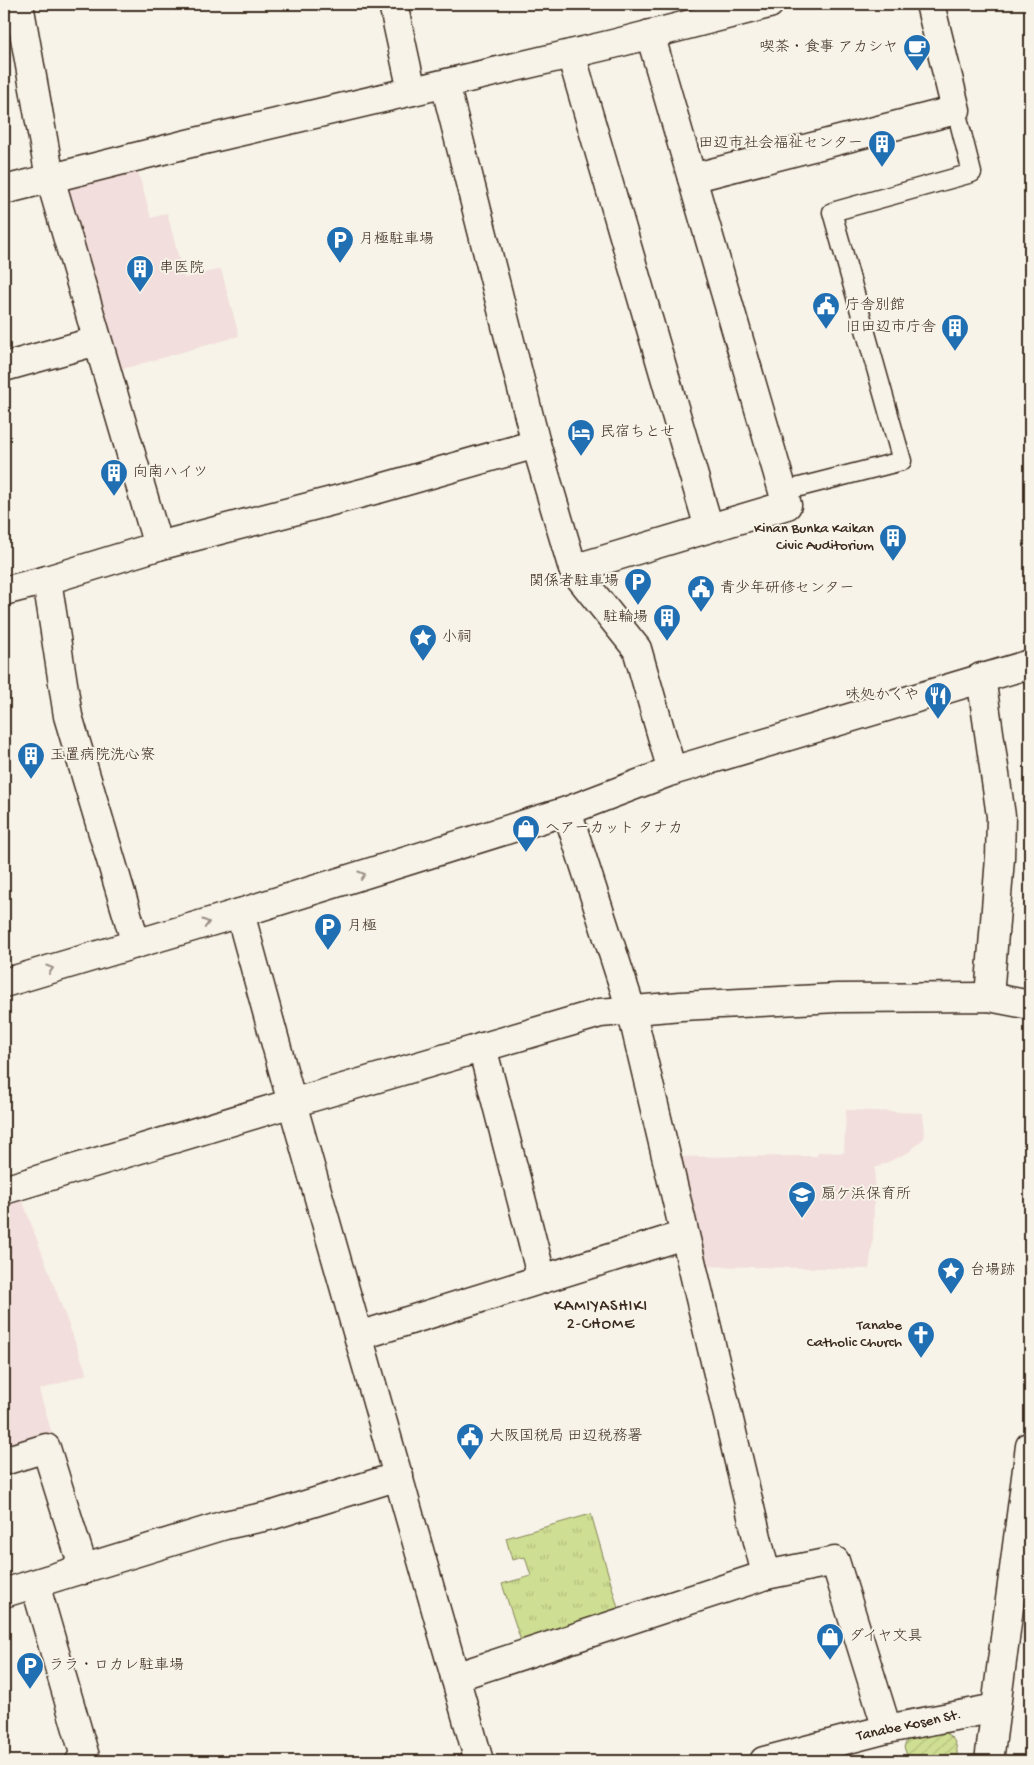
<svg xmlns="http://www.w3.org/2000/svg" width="1034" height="1765" font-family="'Gochi Hand','Klee One',sans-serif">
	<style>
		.built { fill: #f2dedc }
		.park { fill: url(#park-tufts); stroke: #848458 }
		.garden { fill: url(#garden-furrows); stroke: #848458 }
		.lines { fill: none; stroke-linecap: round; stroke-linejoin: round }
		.service-casing { stroke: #3b2a1e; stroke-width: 21 }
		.minor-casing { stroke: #3b2a1e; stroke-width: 31 }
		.tertiary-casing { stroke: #3b2a1e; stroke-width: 31 }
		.secondary-casing { stroke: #3b2a1e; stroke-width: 31 }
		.service { stroke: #f7f3e8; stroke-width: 18 }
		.minor { stroke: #f7f3e8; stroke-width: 28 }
		.tertiary { stroke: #f7f3e8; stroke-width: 28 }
		.secondary { stroke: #f7f3e8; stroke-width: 28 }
		.oneway { stroke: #998e83 }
		.labels { text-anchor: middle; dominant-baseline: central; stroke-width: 4; stroke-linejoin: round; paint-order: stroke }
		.poi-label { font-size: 15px; fill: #3b2a1e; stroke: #f7f3e8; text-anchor: start }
		.street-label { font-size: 15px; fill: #3b2a1e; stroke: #f7f3e8 }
		.neighbourhood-label { font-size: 16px; letter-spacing: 1px; fill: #3b2a1e; stroke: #f7f3e8 }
	</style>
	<defs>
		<pattern id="park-tufts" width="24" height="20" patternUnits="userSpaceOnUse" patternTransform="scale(1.25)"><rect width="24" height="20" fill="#cede92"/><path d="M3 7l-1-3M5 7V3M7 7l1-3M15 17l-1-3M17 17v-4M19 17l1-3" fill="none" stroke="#b2bf7d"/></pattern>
		<pattern id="garden-furrows" width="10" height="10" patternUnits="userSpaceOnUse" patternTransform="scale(1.25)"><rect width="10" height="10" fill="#cede92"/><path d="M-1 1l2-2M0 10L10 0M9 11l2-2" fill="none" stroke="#b2bf7d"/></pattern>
	</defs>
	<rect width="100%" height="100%" fill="#f7f3e8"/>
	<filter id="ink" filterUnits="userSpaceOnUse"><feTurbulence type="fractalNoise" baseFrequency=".02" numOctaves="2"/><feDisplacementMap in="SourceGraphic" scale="10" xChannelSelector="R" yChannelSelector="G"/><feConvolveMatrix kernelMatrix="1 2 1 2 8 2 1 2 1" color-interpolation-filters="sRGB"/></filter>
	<g filter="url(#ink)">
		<g class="built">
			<polygon points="136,165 151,218 167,213 184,278 221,269 239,336 112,372 60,186"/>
			<polygon points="846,1110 923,1113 924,1138 909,1152 875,1168 873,1239 869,1269 695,1266 669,1157 817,1156 818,1152 844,1153"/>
			<polygon points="17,1186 87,1374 39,1390 53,1437 4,1461 4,1190"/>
		</g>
		<polygon class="park" points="591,1514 620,1615 523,1647 502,1584 531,1576 525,1557 512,1560 506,1538"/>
		<path class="garden" d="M936 1728C954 1736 958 1741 957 1761H909L904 1747 908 1738Z"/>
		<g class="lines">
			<defs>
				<polyline id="service" points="784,491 902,461 832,212 972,173 956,110"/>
				<g id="minor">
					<polyline points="19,4 50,178 158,546"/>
					<polyline points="393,4 412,91"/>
					<polyline points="571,54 709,528"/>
					<polyline points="445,84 536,444 573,569 637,649 672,771"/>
					<polyline points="692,178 956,110 930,4"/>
					<polyline points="4,190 187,144 613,44 769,4"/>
					<polyline points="4,367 97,341"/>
					<polyline points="573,569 787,505 650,34"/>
					<polyline points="47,580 68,716 136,944"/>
					<polyline points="4,591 47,580 158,546 378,489 536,444"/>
					<polyline points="981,677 1001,816 1000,858 989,997"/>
					<polyline points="240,913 292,1103 479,1761"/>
					<polyline points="4,983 240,913 567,811 672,771 1030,664"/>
					<polyline points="482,1047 542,1279"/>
					<polyline points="4,1190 292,1103 600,1013 681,1006 837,998 989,997 1030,1005"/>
					<polyline points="359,1336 684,1235"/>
					<polyline points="4,1461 46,1448 84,1570"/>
					<polyline points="766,1575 835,1561 887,1729"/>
					<polyline points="35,1584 86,1760 80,1761"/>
					<polyline points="4,1593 225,1525 273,1515 399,1476"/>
					<polyline points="455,1677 766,1575 631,1009 567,811"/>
				</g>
				<polyline id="tertiary" points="989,1761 1030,1446"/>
				<polyline id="secondary" points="764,1761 887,1729 996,1708"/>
			</defs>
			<use href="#service" class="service-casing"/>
			<use href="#minor" class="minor-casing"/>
			<use href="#tertiary" class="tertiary-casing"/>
			<use href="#secondary" class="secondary-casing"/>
			<use href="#service" class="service"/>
			<use href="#minor" class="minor"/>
			<use href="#tertiary" class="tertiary"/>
			<use href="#secondary" class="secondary"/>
		</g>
		<defs><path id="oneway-chevron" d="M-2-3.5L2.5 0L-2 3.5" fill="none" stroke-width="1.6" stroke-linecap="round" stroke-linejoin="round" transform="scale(1.25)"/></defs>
		<g class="oneway">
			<use href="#oneway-chevron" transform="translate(362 875) rotate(-17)"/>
			<use href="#oneway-chevron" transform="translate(206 923) rotate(-16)"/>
			<use href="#oneway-chevron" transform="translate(50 969) rotate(-17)"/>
		</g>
	</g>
	<defs>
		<symbol id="cafe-pin" viewBox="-11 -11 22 30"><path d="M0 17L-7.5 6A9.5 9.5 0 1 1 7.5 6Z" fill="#1f6fb2" stroke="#f7f3e8"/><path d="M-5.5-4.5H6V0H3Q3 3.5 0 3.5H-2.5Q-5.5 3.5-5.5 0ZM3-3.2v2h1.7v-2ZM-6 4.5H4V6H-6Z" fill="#fff"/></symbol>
		<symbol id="building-pin" viewBox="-11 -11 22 30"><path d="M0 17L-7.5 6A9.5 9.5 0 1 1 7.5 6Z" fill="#1f6fb2" stroke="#f7f3e8"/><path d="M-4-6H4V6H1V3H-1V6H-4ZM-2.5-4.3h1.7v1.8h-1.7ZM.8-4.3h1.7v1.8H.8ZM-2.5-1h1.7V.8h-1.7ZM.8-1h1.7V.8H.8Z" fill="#fff"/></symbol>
		<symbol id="parking-pin" viewBox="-11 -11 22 30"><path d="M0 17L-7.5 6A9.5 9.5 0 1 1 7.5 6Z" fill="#1f6fb2" stroke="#f7f3e8"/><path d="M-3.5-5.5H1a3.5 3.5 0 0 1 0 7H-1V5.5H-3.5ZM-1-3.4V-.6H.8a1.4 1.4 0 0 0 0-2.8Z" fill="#fff"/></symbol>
		<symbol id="civic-pin" viewBox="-11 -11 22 30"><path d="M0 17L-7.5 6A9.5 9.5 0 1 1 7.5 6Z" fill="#1f6fb2" stroke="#f7f3e8"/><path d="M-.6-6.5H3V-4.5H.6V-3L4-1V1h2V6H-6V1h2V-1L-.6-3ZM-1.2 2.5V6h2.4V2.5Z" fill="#fff"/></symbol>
		<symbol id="hotel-pin" viewBox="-11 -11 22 30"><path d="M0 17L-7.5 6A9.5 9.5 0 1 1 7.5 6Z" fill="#1f6fb2" stroke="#f7f3e8"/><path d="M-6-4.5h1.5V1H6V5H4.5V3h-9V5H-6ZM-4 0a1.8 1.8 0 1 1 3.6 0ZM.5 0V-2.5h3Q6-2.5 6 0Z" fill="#fff"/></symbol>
		<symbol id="sight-pin" viewBox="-11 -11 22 30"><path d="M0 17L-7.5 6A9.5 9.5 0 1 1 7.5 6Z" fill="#1f6fb2" stroke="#f7f3e8"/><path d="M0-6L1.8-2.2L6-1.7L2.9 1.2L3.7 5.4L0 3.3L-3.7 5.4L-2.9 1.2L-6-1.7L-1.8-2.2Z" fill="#fff"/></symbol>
		<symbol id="restaurant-pin" viewBox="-11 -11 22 30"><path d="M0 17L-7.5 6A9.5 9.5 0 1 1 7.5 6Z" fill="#1f6fb2" stroke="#f7f3e8"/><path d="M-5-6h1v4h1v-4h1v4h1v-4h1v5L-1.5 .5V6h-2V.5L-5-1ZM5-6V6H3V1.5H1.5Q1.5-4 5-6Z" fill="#fff"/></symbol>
		<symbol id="shop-pin" viewBox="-11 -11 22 30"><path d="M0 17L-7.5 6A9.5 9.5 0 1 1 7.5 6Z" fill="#1f6fb2" stroke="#f7f3e8"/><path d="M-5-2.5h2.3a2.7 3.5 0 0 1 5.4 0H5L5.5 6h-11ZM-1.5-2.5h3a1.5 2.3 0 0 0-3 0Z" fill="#fff"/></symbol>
		<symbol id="school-pin" viewBox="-11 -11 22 30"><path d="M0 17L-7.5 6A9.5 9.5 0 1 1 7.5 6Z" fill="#1f6fb2" stroke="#f7f3e8"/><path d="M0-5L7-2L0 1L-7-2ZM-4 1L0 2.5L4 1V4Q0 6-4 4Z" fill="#fff"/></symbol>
		<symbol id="church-pin" viewBox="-11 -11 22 30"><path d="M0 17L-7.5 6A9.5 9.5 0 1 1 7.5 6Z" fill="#1f6fb2" stroke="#f7f3e8"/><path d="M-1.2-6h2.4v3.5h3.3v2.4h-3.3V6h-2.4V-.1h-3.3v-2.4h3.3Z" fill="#fff"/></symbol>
	</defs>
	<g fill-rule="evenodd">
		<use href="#cafe-pin" x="901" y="32" width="32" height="43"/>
		<use href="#building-pin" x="866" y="128" width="32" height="43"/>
		<use href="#parking-pin" x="324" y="224" width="32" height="43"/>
		<use href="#building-pin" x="124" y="253" width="32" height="43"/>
		<use href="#civic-pin" x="810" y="290" width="32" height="43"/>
		<use href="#building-pin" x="939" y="312" width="32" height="43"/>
		<use href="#hotel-pin" x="565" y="417" width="32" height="43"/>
		<use href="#building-pin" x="98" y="457" width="32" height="43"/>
		<use href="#building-pin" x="877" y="522" width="32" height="43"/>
		<use href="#parking-pin" x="622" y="566" width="32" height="43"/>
		<use href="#civic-pin" x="685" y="573" width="32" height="43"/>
		<use href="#building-pin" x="651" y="602" width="32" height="43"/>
		<use href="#sight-pin" x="407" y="622" width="32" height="43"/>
		<use href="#restaurant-pin" x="922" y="680" width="32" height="43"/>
		<use href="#building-pin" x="15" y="740" width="32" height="43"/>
		<use href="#shop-pin" x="510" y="813" width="32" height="43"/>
		<use href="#parking-pin" x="312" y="911" width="32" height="43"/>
		<use href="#school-pin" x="786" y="1179" width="32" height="43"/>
		<use href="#sight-pin" x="935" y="1255" width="32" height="43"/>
		<use href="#church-pin" x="905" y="1319" width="32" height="43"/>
		<use href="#civic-pin" x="454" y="1421" width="32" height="43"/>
		<use href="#shop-pin" x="814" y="1621" width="32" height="43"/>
		<use href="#parking-pin" x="14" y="1650" width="32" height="43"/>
	</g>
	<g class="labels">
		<g class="poi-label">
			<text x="898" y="48" text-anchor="end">喫茶・食事 アカシヤ</text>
			<text x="863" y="144" text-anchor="end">田辺市社会福祉センター</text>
			<text x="359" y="240">月極駐車場</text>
			<text x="159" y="269">串医院</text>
			<text x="845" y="306">庁舎別館</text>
			<text x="936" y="328" text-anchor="end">旧田辺市庁舎</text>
			<text x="600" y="433">民宿ちとせ</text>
			<text x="133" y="473">向南ハイツ</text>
			<text x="874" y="529" text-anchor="end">Kinan Bunka Kaikan<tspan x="874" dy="17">Civic Auditorium</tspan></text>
			<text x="619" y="582" text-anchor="end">関係者駐車場</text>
			<text x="720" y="589">青少年研修センター</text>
			<text x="648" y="618" text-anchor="end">駐輪場</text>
			<text x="442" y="638">小祠</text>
			<text x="919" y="696" text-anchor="end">味処かくや</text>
			<text x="50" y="756">玉置病院洗心寮</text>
			<text x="545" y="829">ヘアーカット タナカ</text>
			<text x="347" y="927">月極</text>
			<text x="821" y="1195">扇ケ浜保育所</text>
			<text x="970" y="1271">台場跡</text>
			<text x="902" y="1326" text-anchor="end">Tanabe<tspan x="902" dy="17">Catholic Church</tspan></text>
			<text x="489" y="1437">大阪国税局 田辺税務署</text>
			<text x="849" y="1637">ダイヤ文具</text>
			<text x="49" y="1666">ララ・ロカレ駐車場</text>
		</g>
		<g class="street-label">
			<text transform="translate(909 1726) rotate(-12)">Tanabe Kosen St.</text>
		</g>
		<g class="neighbourhood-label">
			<text x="601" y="1307">KAMIYASHIKI<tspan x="601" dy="18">2-CHOME</tspan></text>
		</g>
	</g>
	<rect width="1034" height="1765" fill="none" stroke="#f7f3e8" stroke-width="20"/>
	<rect x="10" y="10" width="1014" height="1745" fill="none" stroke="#3b2a1e" stroke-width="2" filter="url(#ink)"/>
</svg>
